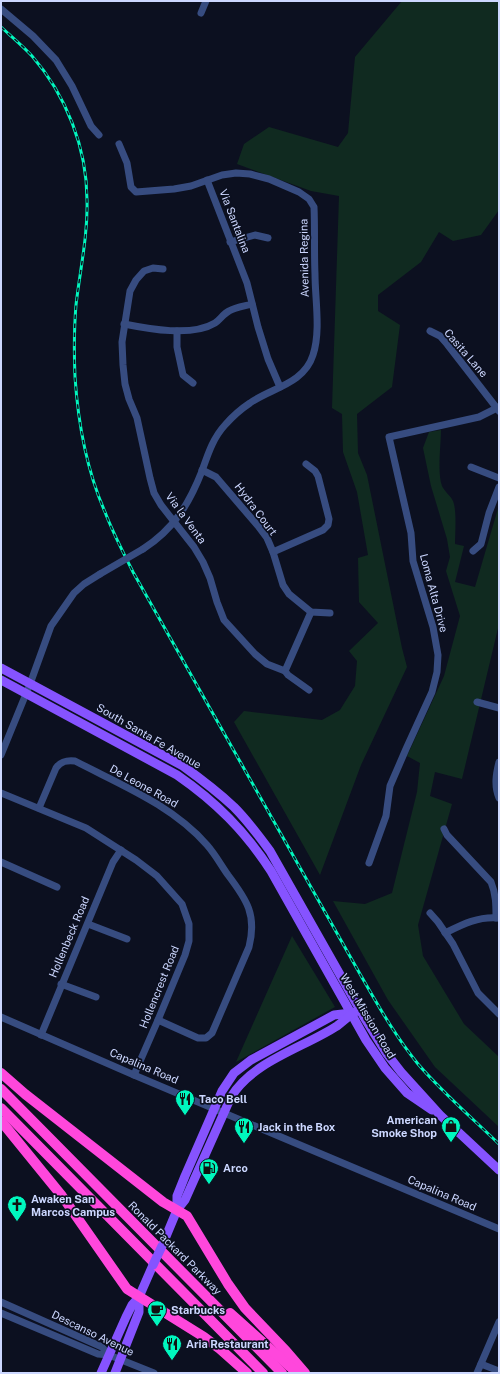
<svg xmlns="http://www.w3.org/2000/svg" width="500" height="1374" font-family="'Public Sans',sans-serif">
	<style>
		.green { fill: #102a20 }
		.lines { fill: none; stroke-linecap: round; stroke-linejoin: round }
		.minor { stroke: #374c80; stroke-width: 7 }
		.major { stroke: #8653ff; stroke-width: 9 }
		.highway { stroke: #ff47dc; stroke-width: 10 }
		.rail-casing { stroke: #00f7be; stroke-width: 3 }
		.rail { stroke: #0c1020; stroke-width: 1.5; stroke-dasharray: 4.5; stroke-linecap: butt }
		.minor-bridge { stroke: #374c80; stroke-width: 7 }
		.major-bridge { stroke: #8653ff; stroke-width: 9 }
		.labels { text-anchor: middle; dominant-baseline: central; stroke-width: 3.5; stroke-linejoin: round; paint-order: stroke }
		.street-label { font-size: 11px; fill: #ccd7ff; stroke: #0c1020 }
		.poi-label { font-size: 11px; font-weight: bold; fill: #ccd7ff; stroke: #0c1020; text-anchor: start }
	</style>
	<rect width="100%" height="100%" fill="#0c1020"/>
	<g class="green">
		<polygon points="402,1 499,1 499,210 481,235 453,241 439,232 421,262 378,295 378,311 400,325 392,387 357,414 358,453 367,475 402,648 407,667 361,765 320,875 234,722 244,711 322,720 340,710 355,686 357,661 349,651 378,623 359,602 358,558 368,555 357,492 343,452 342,414 332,408 339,196 311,191 237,164 244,144 269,127 338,147 348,133 355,57"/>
		<path d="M441 430C441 445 437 472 442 486 444 491 450 495 453 501 457 511 455 533 455 544L464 546 455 582 475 587 499 505V624L462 779 435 772 430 796 452 804 418 925 423 956 464 1024 499 1057V1127L435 1067 388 1000 333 901 365 904 392 893 417 792 420 763 407 756 444 676 460 616 446 571 450 557 447 539 431 486 423 448 429 432Z"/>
		<polygon points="292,936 335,1007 236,1062"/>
	</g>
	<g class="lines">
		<g class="minor">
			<polyline points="1,9 33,36 56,60 72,86 91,126 99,135"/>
			<polyline points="201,13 206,1"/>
			<path d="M119 144 127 163 131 187 136 192 174 189 191 186 222 175 236 173 250 174 269 179 299 192 309 199 314 207C315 230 314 252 315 274 315 299 321 331 313 355 304 384 271 388 250 403 241 409 232 417 225 425 213 438 208 454 202 471 189 504 174 529 143 549"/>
			<polyline points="207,180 247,283 258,327 268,359 280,387"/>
			<polyline points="230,242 255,235 268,238"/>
			<polyline points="163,269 153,268 144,271 136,280 130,291 122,342 123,365 125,384 129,399 137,418 150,478 154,493 161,505 194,547 203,562 210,578 217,602 224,620 255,654 267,664 285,671 288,675 309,690"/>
			<path d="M124 324C149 329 192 337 215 323 220 320 223 314 229 311 236 307 245 306 252 304"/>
			<polyline points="177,331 177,347 183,375 193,383"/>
			<polyline points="430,331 440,336 447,344 499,411"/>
			<polyline points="471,467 499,478"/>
			<polyline points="202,470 216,477 258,526 267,538 273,552 283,585 289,594 311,612 330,613"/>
			<polyline points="473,551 481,544 489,513 499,487"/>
			<polyline points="273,552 323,530 328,525 329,519 318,476 315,471 306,464"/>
			<polyline points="285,671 311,612"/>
			<polyline points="477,702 499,708"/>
			<polyline points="1,755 30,684 51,626 74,593 84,584 100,574"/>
			<path d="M499 762C496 774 494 786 499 798"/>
			<polyline points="1,793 86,828 136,860 157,876 182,904 189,924 189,941 185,955 158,1020 134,1075"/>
			<path d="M39 808 56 768C61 761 67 760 75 761 121 785 172 805 207 845 215 854 221 865 228 875 247 900 257 915 249 947L212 1033 206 1038H198L158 1020"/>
			<path d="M444 829 447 835 491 882C496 894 496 905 496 918"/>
			<polyline points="1,862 57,887"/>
			<polyline points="369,863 386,816 390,786 406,749 432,692 437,672 438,655 433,627 413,561 411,533 389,437 479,417 499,407"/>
			<polyline points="430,913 438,922 453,944 478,993 499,1014"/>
			<polyline points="88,924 127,939"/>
			<path d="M445 933C463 924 479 916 499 918"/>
			<polyline points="61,984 96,997"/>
			<polyline points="1,1017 134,1075 499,1229"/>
			<polyline points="41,1035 113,862 121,850"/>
			<polyline points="1,1302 102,1347 109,1355 154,1373"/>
			<polyline points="1,1313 98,1354 109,1355"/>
			<polyline points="481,1364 499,1371"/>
			<polyline points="477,1373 499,1322"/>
		</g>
		<g class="major">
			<path d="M1 668 183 766C201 779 218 792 234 807 248 821 259 836 270 851L364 1017 387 1054 401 1072 440 1115 499 1170"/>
			<path d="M1 680 177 775C216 802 245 831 271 871L366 1040 385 1068 407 1093 432 1110"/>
			<polyline points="177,1210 177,1196 185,1176 222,1091 234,1073 251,1060 334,1015 351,1013"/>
			<path d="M162 1246 177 1210 185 1200 231 1097C253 1061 303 1048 337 1026 344 1021 349 1015 357 1011"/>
			<polyline points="101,1373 126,1317 132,1305 139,1297 153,1265"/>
			<polyline points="115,1373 139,1312 139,1297"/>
		</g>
		<g class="highway">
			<polyline points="1,1073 25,1094 163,1202 187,1216 228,1284 245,1308 286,1351 305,1373"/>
			<polyline points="1,1089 282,1373"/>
			<polyline points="1,1108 263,1373"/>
			<polyline points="1,1121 62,1196 127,1289 204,1337 220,1349 247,1373"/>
			<polyline points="230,1313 296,1372"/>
		</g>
		<defs>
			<path id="rail" d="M1 27C12 37 23 46 32 56 66 95 87 148 87 200 88 235 80 270 76 305 74 329 74 353 75 377 78 422 87 471 105 512 113 533 123 552 133 572L360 974C378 1005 395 1036 418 1064 443 1093 472 1118 499 1144"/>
		</defs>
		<use href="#rail" class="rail-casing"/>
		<use href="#rail" class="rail"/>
		<polyline class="minor-bridge" points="100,574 143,549"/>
		<polyline class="major-bridge" points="153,1265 162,1246"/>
	</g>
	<defs>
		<symbol id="restaurant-pin" viewBox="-11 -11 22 30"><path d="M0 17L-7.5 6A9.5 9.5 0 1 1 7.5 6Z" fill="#00f7be" stroke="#0c1020"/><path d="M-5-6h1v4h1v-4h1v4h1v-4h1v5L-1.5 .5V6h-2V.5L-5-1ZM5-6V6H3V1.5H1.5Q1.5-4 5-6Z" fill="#111"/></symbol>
		<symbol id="shop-pin" viewBox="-11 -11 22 30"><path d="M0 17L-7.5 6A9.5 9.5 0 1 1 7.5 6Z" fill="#00f7be" stroke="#0c1020"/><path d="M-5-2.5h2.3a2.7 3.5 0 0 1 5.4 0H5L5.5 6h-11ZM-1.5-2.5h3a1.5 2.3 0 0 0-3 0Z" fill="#111"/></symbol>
		<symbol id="fuel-pin" viewBox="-11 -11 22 30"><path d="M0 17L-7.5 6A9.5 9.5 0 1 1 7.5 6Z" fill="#00f7be" stroke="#0c1020"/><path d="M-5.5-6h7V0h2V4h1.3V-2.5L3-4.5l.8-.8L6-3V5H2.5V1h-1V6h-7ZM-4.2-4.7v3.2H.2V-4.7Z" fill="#111"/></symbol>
		<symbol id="church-pin" viewBox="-11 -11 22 30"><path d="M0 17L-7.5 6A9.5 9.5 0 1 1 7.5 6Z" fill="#00f7be" stroke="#0c1020"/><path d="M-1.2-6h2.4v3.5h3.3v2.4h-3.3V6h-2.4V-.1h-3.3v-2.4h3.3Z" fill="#111"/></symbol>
		<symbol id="cafe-pin" viewBox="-11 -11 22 30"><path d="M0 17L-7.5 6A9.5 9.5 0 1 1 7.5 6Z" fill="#00f7be" stroke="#0c1020"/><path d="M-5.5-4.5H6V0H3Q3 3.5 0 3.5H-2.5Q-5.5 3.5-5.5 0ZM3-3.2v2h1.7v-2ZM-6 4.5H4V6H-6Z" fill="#111"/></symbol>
	</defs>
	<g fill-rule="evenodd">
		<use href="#restaurant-pin" x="174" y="1088" width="22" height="30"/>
		<use href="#shop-pin" x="440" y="1115" width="22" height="30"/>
		<use href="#restaurant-pin" x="233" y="1116" width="22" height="30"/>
		<use href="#fuel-pin" x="198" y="1157" width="22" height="30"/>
		<use href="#church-pin" x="6" y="1194" width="22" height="30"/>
		<use href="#cafe-pin" x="146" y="1299" width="22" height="30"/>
		<use href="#restaurant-pin" x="161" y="1333" width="22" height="30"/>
	</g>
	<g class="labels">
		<g class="street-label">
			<text transform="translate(235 221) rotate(69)">Via Santalina</text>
			<text transform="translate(304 258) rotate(-91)">Avenida Regina</text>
			<text transform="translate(466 353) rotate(49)">Casita Lane</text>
			<text transform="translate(256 509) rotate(53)">Hydra Court</text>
			<text transform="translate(186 518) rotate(54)">Via la Venta</text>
			<text transform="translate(434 593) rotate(75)">Loma Alta Drive</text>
			<text transform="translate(149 736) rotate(30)">South Santa Fe Avenue</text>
			<text transform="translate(144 786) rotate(29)">De Leone Road</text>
			<text transform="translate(69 937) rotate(-67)">Hollenbeck Road</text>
			<text transform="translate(159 987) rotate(-68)">Hollencrest Road</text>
			<text transform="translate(368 1016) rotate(59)">West Mission Road</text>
			<text transform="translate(144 1066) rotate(23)">Capalina Road</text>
			<text transform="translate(442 1193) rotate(23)">Capalina Road</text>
			<text transform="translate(175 1248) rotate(45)">Ronald Packard Parkway</text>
			<text transform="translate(93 1333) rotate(26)">Descanso Avenue</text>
		</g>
		<g class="poi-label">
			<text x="199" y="1099">Taco Bell</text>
			<text x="437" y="1120" text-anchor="end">American<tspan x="437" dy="13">Smoke Shop</tspan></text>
			<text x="258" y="1127">Jack in the Box</text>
			<text x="223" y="1168">Arco</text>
			<text x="31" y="1199">Awaken San<tspan x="31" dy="13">Marcos Campus</tspan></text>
			<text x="171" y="1310">Starbucks</text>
			<text x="186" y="1344">Aria Restaurant</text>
		</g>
	</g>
	<rect width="500" height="1374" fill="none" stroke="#ccd7ff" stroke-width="4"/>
</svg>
